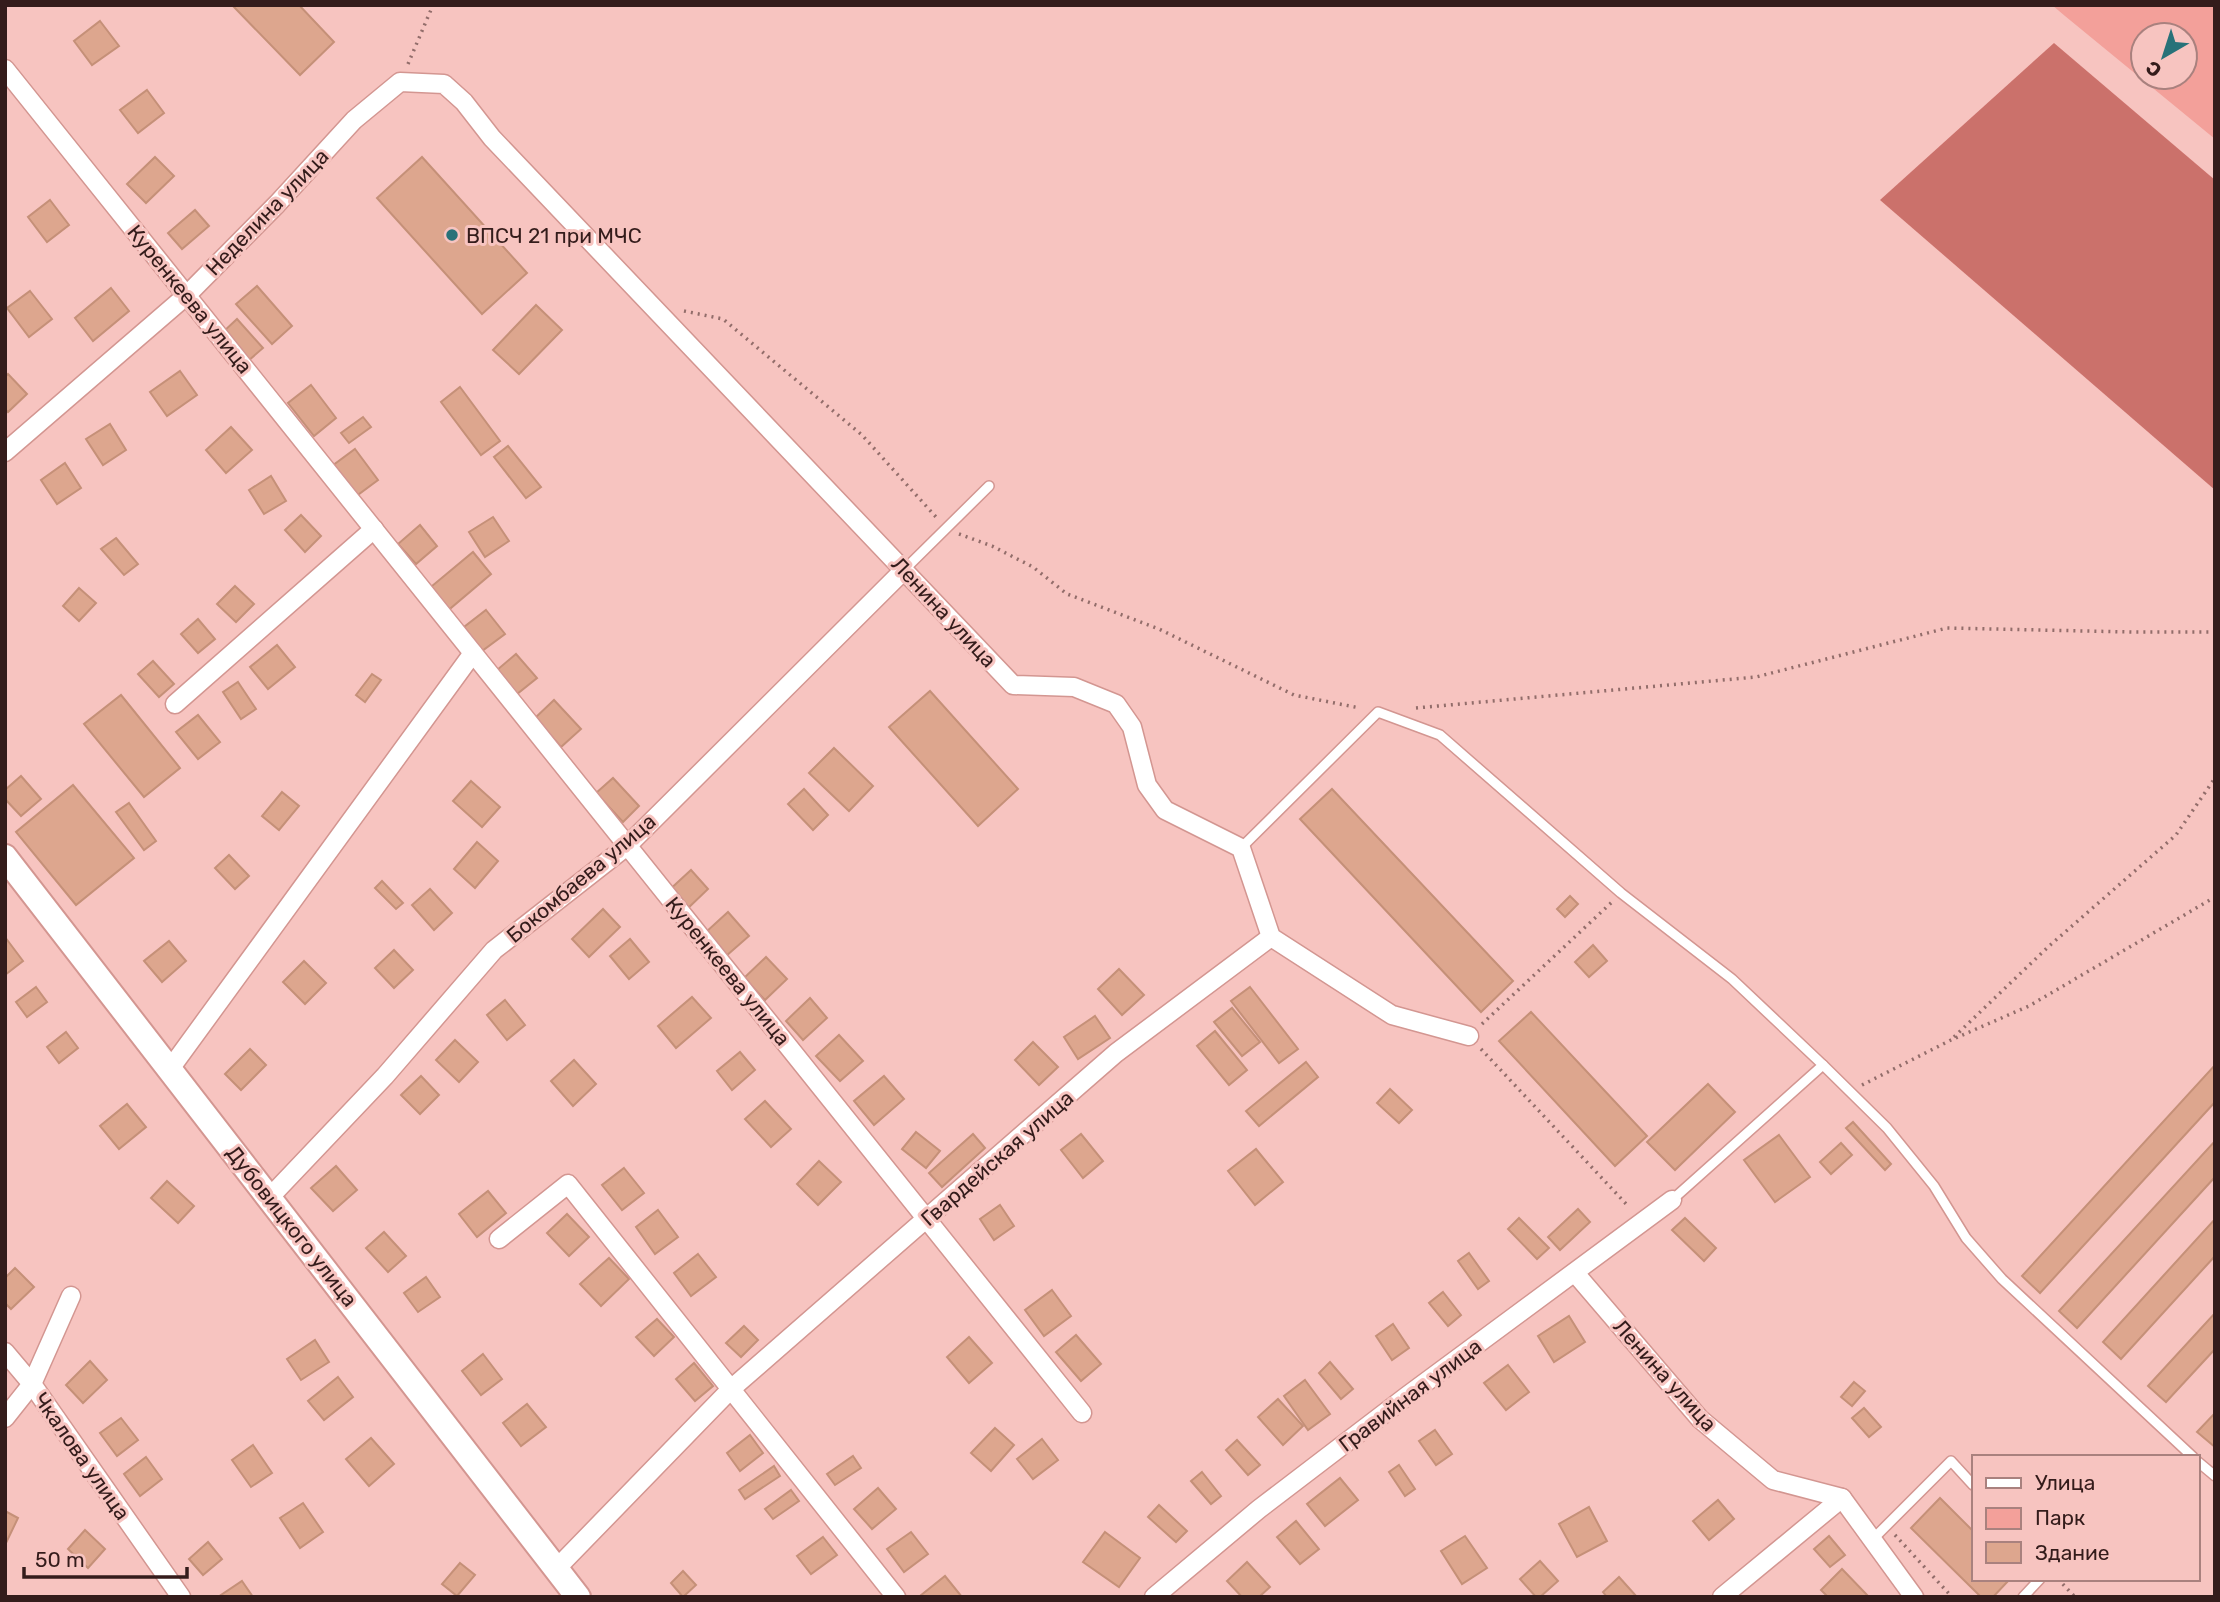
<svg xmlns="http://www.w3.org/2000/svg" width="2220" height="1602" font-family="Rubik,sans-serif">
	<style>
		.green { fill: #f3a09a; fill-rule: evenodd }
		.forest { fill: #cb716b }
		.building { fill: #dda68e; stroke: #c59078; stroke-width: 2 }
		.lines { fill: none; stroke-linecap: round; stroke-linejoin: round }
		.lane-casing { stroke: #d39691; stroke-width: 12 }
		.street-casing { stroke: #d39691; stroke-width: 21 }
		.secondary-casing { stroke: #d39691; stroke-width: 28 }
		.path { stroke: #926d6a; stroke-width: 3.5; stroke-dasharray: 2 5; stroke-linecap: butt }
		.lane { stroke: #fff; stroke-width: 9 }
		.street { stroke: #fff; stroke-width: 18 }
		.secondary { stroke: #fff; stroke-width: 24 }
		.poi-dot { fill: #287279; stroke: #f7c4c0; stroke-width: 2.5 }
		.labels { text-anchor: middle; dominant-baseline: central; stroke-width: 6; stroke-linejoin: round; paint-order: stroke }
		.street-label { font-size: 21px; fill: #341c1b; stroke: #f7c4c0 }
		.poi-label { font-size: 21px; fill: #341c1b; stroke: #f7c4c0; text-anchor: start }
	</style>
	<rect width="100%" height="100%" fill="#f7c4c0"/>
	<path class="green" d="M2052 5H2215V139L2065 16ZM2143 35H2185V77H2143Z"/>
	<polygon class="forest" points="2054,43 2215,180 2215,490 1880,200"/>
	<g class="building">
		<polygon points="232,5 299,5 334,42 300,75"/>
		<polygon points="100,21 119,46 92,65 74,41"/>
		<polygon points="147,90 164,113 138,133 120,110"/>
		<polygon points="155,157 174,176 146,203 127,184"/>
		<polygon points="422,157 527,273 482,314 377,198"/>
		<polygon points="50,200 69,225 47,242 28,217"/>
		<polygon points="195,210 209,226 182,249 168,233"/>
		<polygon points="257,286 292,326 272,344 236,304"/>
		<polygon points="111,288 129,311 93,341 75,318"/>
		<polygon points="30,291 52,319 29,337 7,308"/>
		<polygon points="536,305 562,330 519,374 493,350"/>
		<polygon points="237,319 263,348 248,361 223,332"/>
		<polygon points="180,371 197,395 167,416 150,392"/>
		<polygon points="8,374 27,394 8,412 5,409 5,377"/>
		<polygon points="311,385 336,418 314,436 288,403"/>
		<polygon points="460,387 500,441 481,455 441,402"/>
		<polygon points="363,417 371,427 349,443 341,433"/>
		<polygon points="110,424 126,450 103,465 86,439"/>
		<polygon points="231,427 252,450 226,473 206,450"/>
		<polygon points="508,446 541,487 526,498 494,457"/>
		<polygon points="355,449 378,480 355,497 332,466"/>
		<polygon points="65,463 81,488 57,504 41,480"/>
		<polygon points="271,476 286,501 264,514 249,490"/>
		<polygon points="301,515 321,536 305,552 285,530"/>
		<polygon points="493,517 509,541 485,557 469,532"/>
		<polygon points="420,525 437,546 416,564 398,544"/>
		<polygon points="116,538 138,564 124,575 101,549"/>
		<polygon points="473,552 491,574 445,613 426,591"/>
		<polygon points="235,586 254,604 236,622 217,604"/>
		<polygon points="79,588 96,603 79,621 63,606"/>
		<polygon points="486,610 505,634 482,651 464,627"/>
		<polygon points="198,619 215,639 198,653 181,634"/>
		<polygon points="277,645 295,667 268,689 250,667"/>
		<polygon points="516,654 537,678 517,694 497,670"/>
		<polygon points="153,661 174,684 159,697 138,674"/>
		<polygon points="372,674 381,680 365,702 356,695"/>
		<polygon points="238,682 256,709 241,719 223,692"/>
		<polygon points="930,691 1018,789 978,826 889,727"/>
		<polygon points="121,695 180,768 144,797 84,724"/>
		<polygon points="554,700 581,729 561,747 535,718"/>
		<polygon points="198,715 220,742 198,759 176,732"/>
		<polygon points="834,748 873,786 849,811 809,773"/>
		<polygon points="21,776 41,799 21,816 5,799 5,790"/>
		<polygon points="613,778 639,806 623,822 596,793"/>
		<polygon points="471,781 500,807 482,827 453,801"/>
		<polygon points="73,785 134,858 76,905 16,832"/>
		<polygon points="804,789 828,815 813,830 788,804"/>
		<polygon points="1332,789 1513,981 1481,1012 1300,819"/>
		<polygon points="282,792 299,806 279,830 262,816"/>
		<polygon points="129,803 156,841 144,850 116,812"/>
		<polygon points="477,842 498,861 475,888 454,869"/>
		<polygon points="229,855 249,876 235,889 215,868"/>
		<polygon points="691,870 708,889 685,911 667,892"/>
		<polygon points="382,881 403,903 396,909 375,888"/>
		<polygon points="430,889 452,913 434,930 412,905"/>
		<polygon points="1570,896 1578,904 1565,917 1557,909"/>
		<polygon points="603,909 620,927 589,957 572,939"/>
		<polygon points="728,912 749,936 726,956 706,932"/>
		<polygon points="5,937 23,961 5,975"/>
		<polygon points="630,939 649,962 629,979 610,956"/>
		<polygon points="169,941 186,961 162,982 144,961"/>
		<polygon points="1593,945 1607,961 1589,977 1575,962"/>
		<polygon points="394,950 413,970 394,988 375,968"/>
		<polygon points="766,957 787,979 765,1000 744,978"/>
		<polygon points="304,961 326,983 305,1004 283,982"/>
		<polygon points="1119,969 1144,995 1122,1015 1098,989"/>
		<polygon points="36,987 47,1002 27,1017 16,1002"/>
		<polygon points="1250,987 1298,1049 1279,1063 1231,1001"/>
		<polygon points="692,997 711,1018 676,1048 658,1026"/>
		<polygon points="810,998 827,1018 803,1040 786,1021"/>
		<polygon points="505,1000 525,1025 507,1040 487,1015"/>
		<polygon points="1232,1008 1260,1042 1242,1056 1214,1022"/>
		<polygon points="1531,1012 1647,1136 1615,1166 1499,1041"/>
		<polygon points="1095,1016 1110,1038 1078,1059 1064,1037"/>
		<polygon points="1215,1031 1247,1070 1229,1085 1197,1046"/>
		<polygon points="66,1032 78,1048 59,1063 47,1047"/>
		<polygon points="839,1035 863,1061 840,1081 816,1056"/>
		<polygon points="455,1040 478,1062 459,1082 436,1060"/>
		<polygon points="1033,1042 1058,1067 1039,1085 1015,1060"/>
		<polygon points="250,1049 266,1065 241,1090 225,1074"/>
		<polygon points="740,1052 755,1070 732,1090 717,1071"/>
		<polygon points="574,1060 596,1084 573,1106 551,1081"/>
		<polygon points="1306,1062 1318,1077 1259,1126 1246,1111"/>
		<polygon points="2215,1065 2215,1102 2040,1293 2022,1276"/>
		<polygon points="421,1076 439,1095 420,1114 401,1095"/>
		<polygon points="884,1076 904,1099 874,1125 854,1101"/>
		<polygon points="1708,1084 1735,1112 1675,1170 1647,1142"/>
		<polygon points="1390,1089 1412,1110 1399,1123 1377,1103"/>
		<polygon points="765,1101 791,1129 771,1147 745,1119"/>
		<polygon points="127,1104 146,1127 119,1149 100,1126"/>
		<polygon points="1853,1122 1891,1164 1885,1170 1846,1128"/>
		<polygon points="916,1132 940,1151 926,1168 902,1149"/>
		<polygon points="973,1134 985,1148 942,1187 929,1173"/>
		<polygon points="1081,1134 1103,1161 1083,1178 1061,1150"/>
		<polygon points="1779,1135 1810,1177 1775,1202 1744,1160"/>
		<polygon points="2215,1141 2215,1177 2077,1328 2059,1311"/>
		<polygon points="1841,1143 1852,1155 1831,1174 1820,1162"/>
		<polygon points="1256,1149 1283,1182 1255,1205 1228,1171"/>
		<polygon points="819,1161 841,1182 818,1205 797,1184"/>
		<polygon points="336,1166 357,1190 333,1211 311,1188"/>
		<polygon points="624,1168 644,1193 622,1210 602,1185"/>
		<polygon points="167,1181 194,1206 178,1223 151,1198"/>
		<polygon points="488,1191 506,1213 477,1237 459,1214"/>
		<polygon points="1000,1205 1014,1226 994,1240 980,1219"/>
		<polygon points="1578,1209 1590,1222 1560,1250 1548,1237"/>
		<polygon points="658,1210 678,1237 655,1254 636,1227"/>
		<polygon points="567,1214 589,1237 569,1256 547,1233"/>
		<polygon points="1519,1218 1549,1248 1537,1259 1508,1229"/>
		<polygon points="1685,1218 1716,1248 1704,1261 1672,1230"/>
		<polygon points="2215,1219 2215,1256 2121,1359 2103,1342"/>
		<polygon points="384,1232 406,1256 388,1272 366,1248"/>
		<polygon points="1469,1253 1489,1281 1478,1289 1458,1261"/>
		<polygon points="698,1254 716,1277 691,1296 674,1273"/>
		<polygon points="609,1258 629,1279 601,1306 580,1284"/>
		<polygon points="15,1268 34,1287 11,1309 5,1303 5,1278"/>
		<polygon points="426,1277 440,1297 418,1312 404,1293"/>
		<polygon points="1052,1290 1071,1316 1044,1336 1025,1310"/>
		<polygon points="1443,1292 1461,1315 1448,1326 1429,1303"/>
		<polygon points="2215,1313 2215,1349 2166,1402 2148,1386"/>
		<polygon points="1569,1316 1585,1342 1554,1362 1538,1336"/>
		<polygon points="657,1319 674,1337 654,1356 636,1337"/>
		<polygon points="1393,1324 1409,1348 1392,1360 1376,1336"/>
		<polygon points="744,1326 758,1340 741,1357 726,1343"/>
		<polygon points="1076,1335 1101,1364 1081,1381 1056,1352"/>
		<polygon points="969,1337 992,1363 969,1383 947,1357"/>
		<polygon points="315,1340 329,1362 301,1380 287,1359"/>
		<polygon points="483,1354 502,1379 481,1395 462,1371"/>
		<polygon points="90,1361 107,1380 83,1403 66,1385"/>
		<polygon points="1330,1362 1353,1389 1341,1399 1319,1373"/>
		<polygon points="694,1363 713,1386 695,1401 676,1379"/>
		<polygon points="1508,1365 1529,1392 1506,1410 1484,1383"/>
		<polygon points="338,1377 353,1397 324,1420 308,1401"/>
		<polygon points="1305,1380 1330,1414 1308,1430 1284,1396"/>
		<polygon points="1854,1382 1865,1391 1852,1406 1841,1397"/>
		<polygon points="1278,1399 1303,1426 1283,1445 1258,1417"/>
		<polygon points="527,1404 546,1427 521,1446 503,1423"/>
		<polygon points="1864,1408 1881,1427 1869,1437 1852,1418"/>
		<polygon points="2215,1413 2215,1447 2197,1432"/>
		<polygon points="121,1418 138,1440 117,1456 100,1433"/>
		<polygon points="995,1428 1014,1445 991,1471 971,1453"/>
		<polygon points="1435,1430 1452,1454 1436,1465 1419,1441"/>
		<polygon points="750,1435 763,1453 740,1471 727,1453"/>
		<polygon points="371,1438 394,1464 369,1486 346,1459"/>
		<polygon points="1042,1439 1058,1460 1033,1479 1017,1459"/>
		<polygon points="1237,1440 1260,1465 1248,1475 1226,1450"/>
		<polygon points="253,1445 272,1473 251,1487 232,1460"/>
		<polygon points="853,1456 861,1468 835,1485 827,1474"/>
		<polygon points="146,1457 162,1479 140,1496 124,1474"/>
		<polygon points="1399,1465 1415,1489 1405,1496 1389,1472"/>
		<polygon points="774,1466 780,1476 745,1499 739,1490"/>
		<polygon points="1202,1472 1221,1496 1211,1504 1191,1481"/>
		<polygon points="1340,1478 1358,1500 1325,1526 1307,1504"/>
		<polygon points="878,1488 896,1509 872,1529 854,1509"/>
		<polygon points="791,1490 799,1501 773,1519 765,1509"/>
		<polygon points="1940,1498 1973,1531 1973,1579 2010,1579 1993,1597 1981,1597 1911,1528"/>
		<polygon points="1718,1500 1734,1519 1709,1540 1693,1521"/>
		<polygon points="303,1503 323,1532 300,1548 280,1518"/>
		<polygon points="1159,1505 1187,1531 1176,1542 1148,1517"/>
		<polygon points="1589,1507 1607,1541 1577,1557 1559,1524"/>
		<polygon points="5,1511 18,1518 5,1545"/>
		<polygon points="1296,1521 1319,1549 1300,1564 1277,1537"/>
		<polygon points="85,1530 105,1549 88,1568 68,1549"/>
		<polygon points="911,1532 928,1554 904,1572 887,1549"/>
		<polygon points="1105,1532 1140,1558 1119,1587 1083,1562"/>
		<polygon points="1465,1536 1487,1568 1462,1584 1441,1551"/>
		<polygon points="1829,1536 1845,1555 1830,1567 1814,1549"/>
		<polygon points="823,1537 837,1555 811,1574 797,1556"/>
		<polygon points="208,1542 222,1559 203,1575 189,1559"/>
		<polygon points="1540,1561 1558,1581 1540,1597 1536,1597 1520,1579"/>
		<polygon points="1247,1562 1270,1587 1259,1597 1242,1597 1227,1581"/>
		<polygon points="460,1563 475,1575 457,1596 442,1584"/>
		<polygon points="1842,1569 1869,1597 1828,1597 1821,1590"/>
		<polygon points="683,1571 696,1585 683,1597 671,1583"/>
		<polygon points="945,1576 962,1597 920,1597 920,1596"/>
		<polygon points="1619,1577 1637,1597 1607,1597 1603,1592"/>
		<polygon points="242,1581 253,1597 218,1597"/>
	</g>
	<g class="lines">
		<defs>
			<g id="lane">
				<polyline points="904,570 989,486"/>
				<polyline points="1241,848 1378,712 1440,735 1621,893 1732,979 1823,1065 1672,1200"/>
				<polyline points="1823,1065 1887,1128 1934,1186 1966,1238 2002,1279 2193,1457"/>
				<polyline points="2197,1461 2215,1476"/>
				<polyline points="1873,1539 1951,1461 1973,1485"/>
				<polyline points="2023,1597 2040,1579"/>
			</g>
			<g id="street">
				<polyline points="5,69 1082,1413"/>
				<polyline points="5,452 187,295 277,204 354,120 400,82 444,84 464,102 492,138 1013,685 1074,687 1116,704 1132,727 1147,785 1165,810 1241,848 1271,937 1392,1015 1469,1036"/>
				<polyline points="175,704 374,529"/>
				<polyline points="170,1069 473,653"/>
				<polyline points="270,1197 385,1076 494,950 627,846 904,570"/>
				<polyline points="499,1239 568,1184 896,1597"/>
				<polyline points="1575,1273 1700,1419 1773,1480 1842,1498 1914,1597"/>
				<polyline points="5,1352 32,1384 181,1597"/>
				<polyline points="5,1418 32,1384 71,1296"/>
				<polyline points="557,1568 731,1389 1116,1053 1271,937"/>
				<polyline points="1154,1597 1259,1509 1407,1396 1672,1200"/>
				<polyline points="1722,1597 1842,1498"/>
			</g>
			<polyline id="secondary" points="5,857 578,1597"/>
		</defs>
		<use href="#lane" class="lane-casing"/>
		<use href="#street" class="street-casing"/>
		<use href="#secondary" class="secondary-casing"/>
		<g class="path">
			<polyline points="408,64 433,5"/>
			<polyline points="684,311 723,319 862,435 936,517"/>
			<polyline points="959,534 992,546 1033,567 1067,594 1159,629 1294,695 1360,708"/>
			<polyline points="1416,708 1756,677 1947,628 2132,632 2215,632"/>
			<polyline points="1482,1024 1612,902"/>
			<polyline points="1954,1037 2048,947 2176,835 2215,778"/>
			<polyline points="1481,1049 1629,1207"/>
			<polyline points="1862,1085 1951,1040 2029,1006 2215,897"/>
			<polyline points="1895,1535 1952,1597"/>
			<polyline points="2058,1579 2075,1597"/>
		</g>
		<use href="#lane" class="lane"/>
		<use href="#street" class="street"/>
		<use href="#secondary" class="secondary"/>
	</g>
	<circle class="poi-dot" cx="452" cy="235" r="7"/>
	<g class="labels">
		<g class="street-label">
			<text transform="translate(267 212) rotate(-46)">Неделина улица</text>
			<text transform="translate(190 299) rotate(51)">Куренкеева улица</text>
			<text transform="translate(944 612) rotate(47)">Ленина улица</text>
			<text transform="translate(581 878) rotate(-40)">Бокомбаева улица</text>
			<text transform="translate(728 971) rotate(51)">Куренкеева улица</text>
			<text transform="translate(997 1158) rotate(-41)">Гвардейская улица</text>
			<text transform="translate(292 1226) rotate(52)">Дубовицкого улица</text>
			<text transform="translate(1665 1375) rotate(48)">Ленина улица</text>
			<text transform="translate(1410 1395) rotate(-37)">Гравийная улица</text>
			<text transform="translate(82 1456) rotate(55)">Чкалова улица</text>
		</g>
		<g class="poi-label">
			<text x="466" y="235">ВПСЧ 21 при МЧС</text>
		</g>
	</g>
	<rect width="2220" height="1602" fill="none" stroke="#341c1b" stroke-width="14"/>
	<rect x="1972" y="1455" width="228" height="126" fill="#f7c4c0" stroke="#a9817e" stroke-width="2"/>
	<rect x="1986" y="1478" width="35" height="10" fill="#ffffff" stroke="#a9817e" stroke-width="2"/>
	<text x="2035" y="1490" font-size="21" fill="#341c1b">Улица</text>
	<rect x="1986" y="1508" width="35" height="21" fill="#f3a09a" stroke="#a9817e" stroke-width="2"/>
	<text x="2035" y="1525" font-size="21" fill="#341c1b">Парк</text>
	<rect x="1986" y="1542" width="35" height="21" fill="#dda68e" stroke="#a9817e" stroke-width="2"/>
	<text x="2035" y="1560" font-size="21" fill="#341c1b">Здание</text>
	<g transform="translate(2164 56) rotate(219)"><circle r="33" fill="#f7c4c0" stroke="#a9817e" stroke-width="2"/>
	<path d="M0-5L12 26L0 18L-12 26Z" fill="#287279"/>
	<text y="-10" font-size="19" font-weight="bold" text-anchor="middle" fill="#341c1b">С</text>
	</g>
	<path d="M24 1567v10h163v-10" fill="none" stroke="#341c1b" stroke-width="3.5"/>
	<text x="35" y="1567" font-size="21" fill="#341c1b" stroke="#f7c4c0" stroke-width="5" paint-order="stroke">50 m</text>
</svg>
